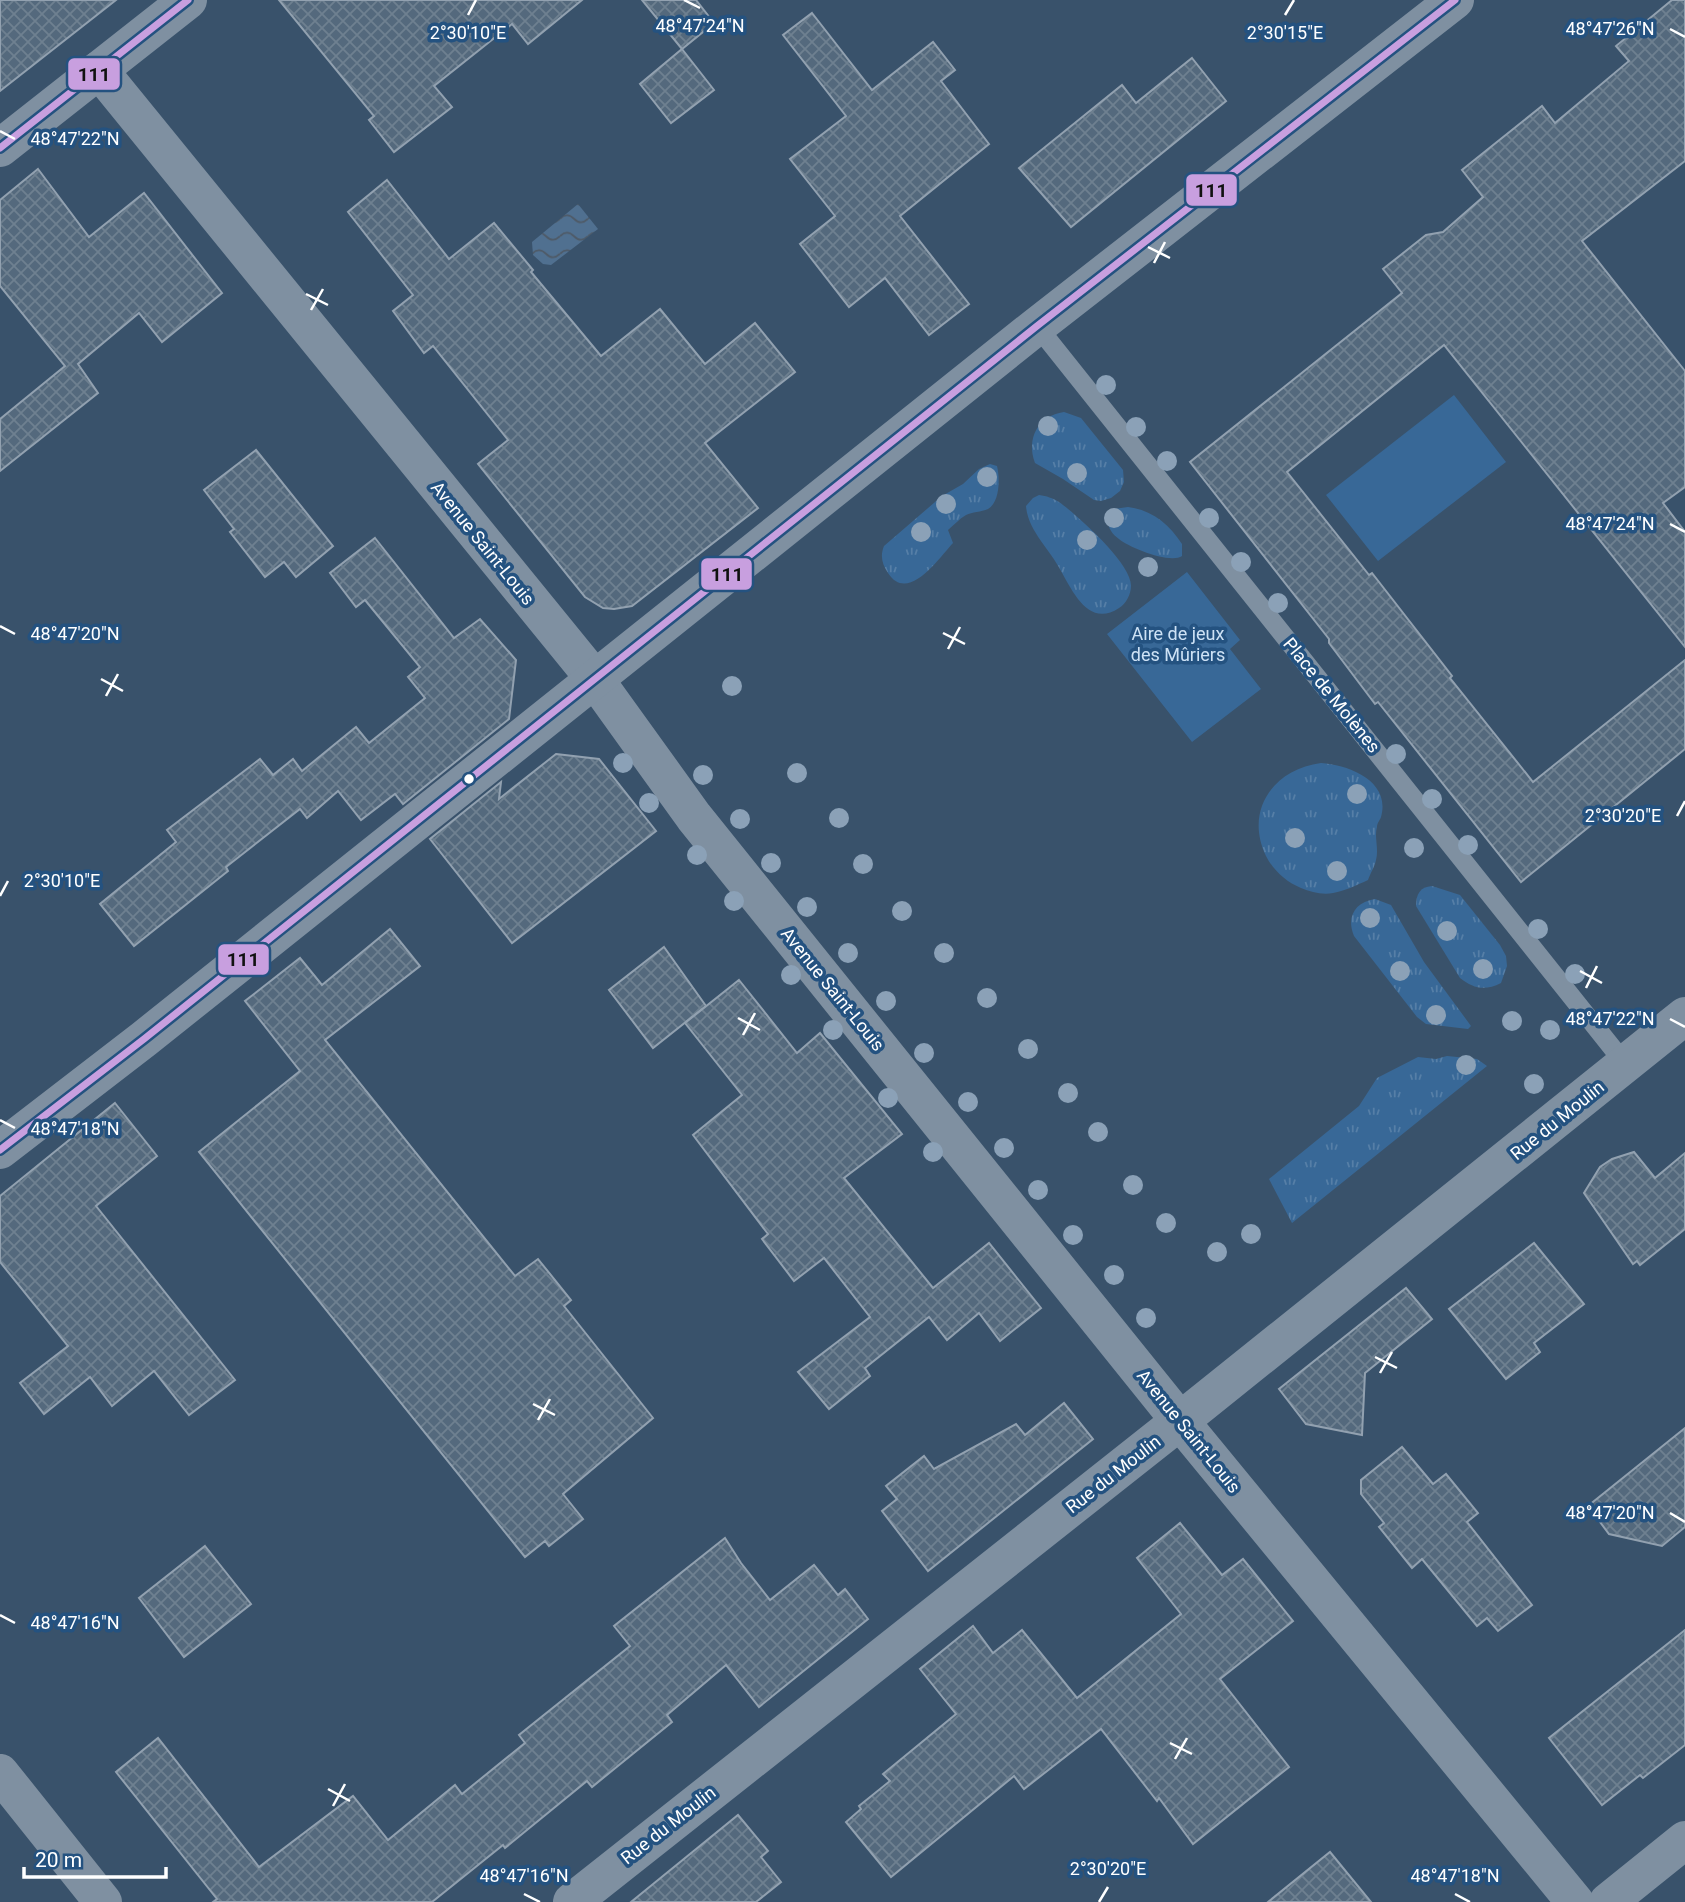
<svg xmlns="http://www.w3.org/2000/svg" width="1685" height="1902" font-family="Roboto,sans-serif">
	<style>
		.grass { fill: url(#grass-tufts) }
		.green { fill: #386897 }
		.water { fill: url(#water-waves) }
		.building { fill: url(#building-cross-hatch); stroke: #92a1b0; stroke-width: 2 }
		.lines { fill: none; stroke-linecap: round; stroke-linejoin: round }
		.service { stroke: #7f90a1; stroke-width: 19 }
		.minor { stroke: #7f90a1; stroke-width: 38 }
		.bus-1-casing { stroke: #245280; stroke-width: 12 }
		.bus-1 { stroke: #c89fdf; stroke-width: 7 }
		.tree { fill: #8ba1b7 }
		.ticks { fill: none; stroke: #fff; stroke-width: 2.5 }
		.bus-dot { fill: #fff; stroke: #245280; stroke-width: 2.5 }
		.labels { text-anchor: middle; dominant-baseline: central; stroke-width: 7; stroke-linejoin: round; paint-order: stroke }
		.street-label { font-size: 18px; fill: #fff; stroke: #245280 }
		.park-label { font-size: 18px; fill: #cee2f5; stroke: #245280 }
		.ticks-label { font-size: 18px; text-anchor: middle; fill: #fff; stroke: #245280; stroke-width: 7; stroke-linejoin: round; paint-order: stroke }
		.line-badge { stroke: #245280; stroke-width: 2.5 }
		.pale-badge-label { font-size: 19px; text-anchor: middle; font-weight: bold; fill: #111 }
	</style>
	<defs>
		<pattern id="grass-tufts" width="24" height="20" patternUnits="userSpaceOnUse" patternTransform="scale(1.75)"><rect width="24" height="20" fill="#386897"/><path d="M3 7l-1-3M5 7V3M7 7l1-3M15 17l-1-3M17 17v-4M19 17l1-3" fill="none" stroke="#567fa7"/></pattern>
		<pattern id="water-waves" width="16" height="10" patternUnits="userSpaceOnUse" patternTransform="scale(1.75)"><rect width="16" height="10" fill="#507090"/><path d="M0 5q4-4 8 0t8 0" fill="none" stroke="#4e5a67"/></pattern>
		<pattern id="building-cross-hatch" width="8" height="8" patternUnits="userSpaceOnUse" patternTransform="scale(1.75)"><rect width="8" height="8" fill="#54697d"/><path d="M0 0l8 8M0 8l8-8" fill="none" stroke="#6e8090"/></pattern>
	</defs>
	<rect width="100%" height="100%" fill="#39526b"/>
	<g class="grass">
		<path d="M1064 412 1081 418 1123 470 1124 482 1120 491 1111 498 1101 501 1094 500 1063 479 1035 463C1026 438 1038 416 1064 412Z"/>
		<path d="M990 464 997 466C1000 478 1000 502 988 509 981 512 972 512 966 515 959 519 954 525 948 530L953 543C939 558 908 604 888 573 882 564 880 556 884 546L942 496 963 484 979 469Z"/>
		<path d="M1039 495C1047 496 1052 498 1059 502 1077 515 1132 564 1131 586 1131 594 1126 604 1119 608 1089 628 1073 592 1061 571 1050 549 1028 531 1026 506L1033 498Z"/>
		<path d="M1128 507C1152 510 1169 524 1182 544V556C1170 564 1130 548 1119 539 1112 534 1109 529 1107 520L1114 509Z"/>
		<path d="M1321 763C1349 765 1391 781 1381 817 1380 820 1377 823 1377 827 1374 837 1379 849 1376 860 1375 866 1370 874 1368 880 1357 885 1345 891 1333 893 1322 895 1311 892 1301 888 1286 882 1273 870 1266 856 1244 810 1274 769 1321 763Z"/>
		<path d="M1432 886 1460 895 1500 945 1506 956 1507 966 1501 983C1485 991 1474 989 1460 978L1416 906C1416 894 1420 887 1432 886Z"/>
		<path d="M1375 899 1391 905 1424 962 1471 1026 1468 1029 1426 1024 1417 1017 1354 936C1346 917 1355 902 1375 899Z"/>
		<polygon points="1447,1056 1477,1059 1487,1066 1292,1223 1269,1179 1359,1106 1377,1078 1418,1057 1436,1059"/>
	</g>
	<g class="green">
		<polygon points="1454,395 1506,462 1378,561 1326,495"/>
		<polygon points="1187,572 1240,640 1230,649 1261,689 1192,742 1107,634"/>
	</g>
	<polygon class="water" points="578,204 598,229 551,265 543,264 533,255 532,242"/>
	<g class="building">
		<polygon points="0,0 116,0 0,91"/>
		<polygon points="279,0 582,0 528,44 512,24 434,86 452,107 394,152 369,120 374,116"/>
		<polygon points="642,0 696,0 714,23 682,49"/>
		<polygon points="1672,0 1685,0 1685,161 1582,241 1685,371 1685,487 1663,503 1685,532 1685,647 1444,345 1287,472 1369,575 1372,573 1452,676 1450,678 1533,782 1685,660 1685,749 1521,882 1378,702 1375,704 1329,643 1329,639 1190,462 1402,293 1383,269 1426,235 1443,232 1483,197 1462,170 1542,106 1555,123 1629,61 1616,46"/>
		<polygon points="812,13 872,90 933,42 955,70 941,81 989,144 900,216 969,304 929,335 885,278 849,307 800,244 835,216 790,159 846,116 783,35"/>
		<polygon points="682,49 714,90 671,123 640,84"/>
		<polygon points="1192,58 1226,101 1071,227 1019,168 1122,85 1136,103"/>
		<polygon points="38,169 89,237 144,193 222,293 162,342 139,313 78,364 98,393 0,471 0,419 65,366 0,286 0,200"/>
		<polygon points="387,180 449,259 494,223 533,270 531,272 601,356 660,309 705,364 755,323 795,372 705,443 758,508 632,606 614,609 603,608 585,597 478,464 508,440 433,346 424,353 393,311 413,295 348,212"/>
		<polygon points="256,450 333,546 296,577 284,562 265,577 230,532 234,529 204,490"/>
		<polygon points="375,538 454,638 480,619 516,660 509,719 403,804 395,794 361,820 338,791 307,818 300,809 226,867 228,871 134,946 100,904 176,842 167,830 260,759 273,775 293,759 302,771 356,727 369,743 425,698 408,677 420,667 365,600 356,607 330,573"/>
		<polygon points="556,754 599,759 656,831 512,943 430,839 501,782 499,799"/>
		<polygon points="390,929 420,966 325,1040 515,1276 538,1259 571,1300 564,1306 653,1418 563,1494 583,1519 549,1546 545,1541 525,1557 199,1152 300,1071 245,1001 300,958 322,985"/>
		<polygon points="664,947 706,1006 653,1048 609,990"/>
		<polygon points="739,980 797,1053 820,1033 902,1134 844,1178 933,1288 989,1243 1041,1308 1000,1341 979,1313 947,1340 929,1317 865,1368 870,1376 829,1409 798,1372 870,1317 824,1258 794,1281 762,1239 768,1234 693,1135 742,1095 685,1023"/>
		<polygon points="115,1103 157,1156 96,1206 235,1380 189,1415 154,1371 112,1406 90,1377 44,1414 20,1383 68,1346 0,1262 0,1196"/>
		<polygon points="1634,1152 1655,1178 1685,1153 1685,1229 1640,1265 1637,1261 1633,1264 1584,1193 1600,1167 1612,1159"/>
		<polygon points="1534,1243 1584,1304 1534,1343 1540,1352 1506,1379 1449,1309"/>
		<polygon points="1406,1288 1432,1319 1365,1373 1362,1435 1306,1424 1279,1389"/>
		<polygon points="1064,1403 1093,1439 928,1571 882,1511 897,1499 886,1486 924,1456 934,1469 1016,1424 1025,1435"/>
		<polygon points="1685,1428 1685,1527 1662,1546 1609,1534 1588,1506"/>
		<polygon points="1402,1447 1433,1484 1446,1474 1478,1513 1467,1522 1532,1605 1498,1631 1487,1618 1477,1626 1422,1559 1412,1568 1379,1527 1384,1523 1361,1494 1361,1480"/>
		<polygon points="1180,1523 1222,1575 1243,1559 1293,1621 1220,1679 1289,1767 1193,1844 1159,1798 1157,1801 1101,1729 1024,1789 1014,1776 891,1877 846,1822 861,1809 859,1806 890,1781 883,1774 956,1714 920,1669 973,1626 993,1653 1022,1630 1077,1698 1181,1614 1137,1558"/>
		<polygon points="725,1538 741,1563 770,1600 814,1565 838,1595 845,1589 868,1619 759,1707 726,1665 667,1715 672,1722 592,1787 587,1781 505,1848 503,1845 432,1902 213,1902 217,1899 116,1772 158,1738 259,1867 353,1796 388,1840 455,1785 462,1794 525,1743 519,1735 630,1646 614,1626"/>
		<polygon points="205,1546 251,1604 184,1657 139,1598"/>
		<polygon points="1685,1630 1685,1745 1643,1778 1640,1775 1602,1805 1549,1738"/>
		<polygon points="738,1815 768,1851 761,1857 781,1882 756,1902 631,1902"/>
		<polygon points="1330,1852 1371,1902 1268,1902"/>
	</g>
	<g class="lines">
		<polyline class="service" points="1037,326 1626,1065"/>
		<g class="minor">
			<polyline points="99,70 594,678 694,817 1180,1421 1575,1902"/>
			<polyline points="0,148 188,0"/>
			<polyline points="0,1150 144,1039 1037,326 1455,0"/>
			<polyline points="0,1773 103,1902"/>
			<polyline points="572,1902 1180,1421 1685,1016"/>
			<polyline points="1608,1902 1685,1840"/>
		</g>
		<defs>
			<g id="bus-1">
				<polyline points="0,148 188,0"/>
				<polyline points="0,1150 144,1039 1037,326 1455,0"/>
			</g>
		</defs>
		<use href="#bus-1" class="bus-1-casing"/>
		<use href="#bus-1" class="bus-1"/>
	</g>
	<g class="tree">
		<circle cx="1106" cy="385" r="10"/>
		<circle cx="1048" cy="426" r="10"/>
		<circle cx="1136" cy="427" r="10"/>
		<circle cx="1167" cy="461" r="10"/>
		<circle cx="1077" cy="473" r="10"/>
		<circle cx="987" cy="477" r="10"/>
		<circle cx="946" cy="504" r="10"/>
		<circle cx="1114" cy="518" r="10"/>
		<circle cx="1209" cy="518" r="10"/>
		<circle cx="921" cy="532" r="10"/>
		<circle cx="1087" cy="540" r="10"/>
		<circle cx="1241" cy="562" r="10"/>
		<circle cx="1148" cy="567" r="10"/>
		<circle cx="1278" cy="603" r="10"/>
		<circle cx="732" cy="686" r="10"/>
		<circle cx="1396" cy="754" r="10"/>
		<circle cx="623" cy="763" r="10"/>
		<circle cx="797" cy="773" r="10"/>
		<circle cx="703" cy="775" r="10"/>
		<circle cx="1357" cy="794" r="10"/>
		<circle cx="1432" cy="799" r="10"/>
		<circle cx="649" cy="803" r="10"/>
		<circle cx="839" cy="818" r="10"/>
		<circle cx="740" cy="819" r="10"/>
		<circle cx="1295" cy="838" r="10"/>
		<circle cx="1468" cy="845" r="10"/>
		<circle cx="1414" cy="848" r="10"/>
		<circle cx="697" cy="855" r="10"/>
		<circle cx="771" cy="863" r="10"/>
		<circle cx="863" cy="864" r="10"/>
		<circle cx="1337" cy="871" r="10"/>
		<circle cx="734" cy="901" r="10"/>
		<circle cx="807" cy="907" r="10"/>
		<circle cx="902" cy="911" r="10"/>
		<circle cx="1370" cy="918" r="10"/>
		<circle cx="1538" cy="929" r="10"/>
		<circle cx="1447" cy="931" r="10"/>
		<circle cx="848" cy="953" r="10"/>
		<circle cx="944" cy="953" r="10"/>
		<circle cx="1483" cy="969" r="10"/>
		<circle cx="1400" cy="971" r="10"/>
		<circle cx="1575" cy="974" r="10"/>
		<circle cx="791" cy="975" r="10"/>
		<circle cx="987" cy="998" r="10"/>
		<circle cx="886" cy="1001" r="10"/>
		<circle cx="1436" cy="1015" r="10"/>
		<circle cx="1512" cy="1021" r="10"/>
		<circle cx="833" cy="1030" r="10"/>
		<circle cx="1550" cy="1030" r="10"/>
		<circle cx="1028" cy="1049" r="10"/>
		<circle cx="924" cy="1053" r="10"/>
		<circle cx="1466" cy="1065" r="10"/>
		<circle cx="1534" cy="1084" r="10"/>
		<circle cx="1068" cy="1093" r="10"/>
		<circle cx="888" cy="1098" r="10"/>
		<circle cx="968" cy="1102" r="10"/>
		<circle cx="1098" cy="1132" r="10"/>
		<circle cx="1004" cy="1148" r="10"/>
		<circle cx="933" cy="1152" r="10"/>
		<circle cx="1133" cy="1185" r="10"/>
		<circle cx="1038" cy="1190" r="10"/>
		<circle cx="1166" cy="1223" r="10"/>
		<circle cx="1251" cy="1234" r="10"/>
		<circle cx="1073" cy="1235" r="10"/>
		<circle cx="1217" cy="1252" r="10"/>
		<circle cx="1114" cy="1275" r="10"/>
		<circle cx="1146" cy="1318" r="10"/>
	</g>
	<path class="ticks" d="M684 0 700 8M468 15 476 0M1285 15 1294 0M1670 29 1685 37M0 131 15 139M1148 247 1170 258M1154 263 1165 242M306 294 328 305M311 310 323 289M1670 524 1685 532M0 626 15 634M943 633 965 644M948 649 960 627M101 679 123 691M106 696 118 674M1677 816 1685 801M0 896 8 881M1580 971 1602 983M1586 988 1597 966M738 1018 760 1030M1670 1019 1685 1027M743 1035 755 1013M0 1120 15 1128M1375 1357 1397 1368M1380 1373 1392 1352M533 1404 555 1415M538 1420 550 1399M1670 1513 1685 1522M0 1615 15 1623M1170 1743 1192 1754M1175 1759 1187 1738M328 1789 350 1801M333 1806 345 1784M524 1894 540 1902M1455 1894 1470 1902M1099 1902 1108 1887"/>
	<circle class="bus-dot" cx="469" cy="779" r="6"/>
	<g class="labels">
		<g class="street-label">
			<text transform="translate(483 543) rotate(51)">Avenue Saint-Louis</text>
			<text transform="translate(1332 695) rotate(51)">Place de Molènes</text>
			<text transform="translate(833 989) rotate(51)">Avenue Saint-Louis</text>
			<text transform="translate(1557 1120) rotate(-39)">Rue du Moulin</text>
			<text transform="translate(1189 1431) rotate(51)">Avenue Saint-Louis</text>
			<text transform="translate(1113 1474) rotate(-38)">Rue du Moulin</text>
			<text transform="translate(668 1825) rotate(-38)">Rue du Moulin</text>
		</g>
		<g class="park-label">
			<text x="1178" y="633">Aire de jeux<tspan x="1178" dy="21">des Mûriers</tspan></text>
		</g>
	</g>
	<g class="ticks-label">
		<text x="700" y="32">48°47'24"N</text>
		<text x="1610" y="35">48°47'26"N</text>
		<text x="468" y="39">2°30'10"E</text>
		<text x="1285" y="39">2°30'15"E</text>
		<text x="75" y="145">48°47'22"N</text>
		<text x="1610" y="530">48°47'24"N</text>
		<text x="75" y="640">48°47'20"N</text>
		<text x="1623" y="822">2°30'20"E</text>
		<text x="62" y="887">2°30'10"E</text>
		<text x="1610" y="1025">48°47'22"N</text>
		<text x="75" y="1135">48°47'18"N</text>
		<text x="1610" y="1519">48°47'20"N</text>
		<text x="75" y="1629">48°47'16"N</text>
		<text x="1108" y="1875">2°30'20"E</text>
		<text x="524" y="1882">48°47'16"N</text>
		<text x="1455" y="1882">48°47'18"N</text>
	</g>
	<g class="line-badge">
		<rect x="67" y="57" width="54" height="34" rx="7" fill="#c89fdf"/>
		<rect x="1185" y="173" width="53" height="34" rx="7" fill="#c89fdf"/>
		<rect x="700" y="557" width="53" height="34" rx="7" fill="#c89fdf"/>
		<rect x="217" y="943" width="53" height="33" rx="7" fill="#c89fdf"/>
	</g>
	<g class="pale-badge-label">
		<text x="94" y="81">111</text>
		<text x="1211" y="197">111</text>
		<text x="727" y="581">111</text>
		<text x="243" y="966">111</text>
	</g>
	<path d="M24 1867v10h142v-10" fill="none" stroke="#ffffff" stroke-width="3.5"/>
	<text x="35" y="1867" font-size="21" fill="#ffffff" stroke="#245280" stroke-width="5" paint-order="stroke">20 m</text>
</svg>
